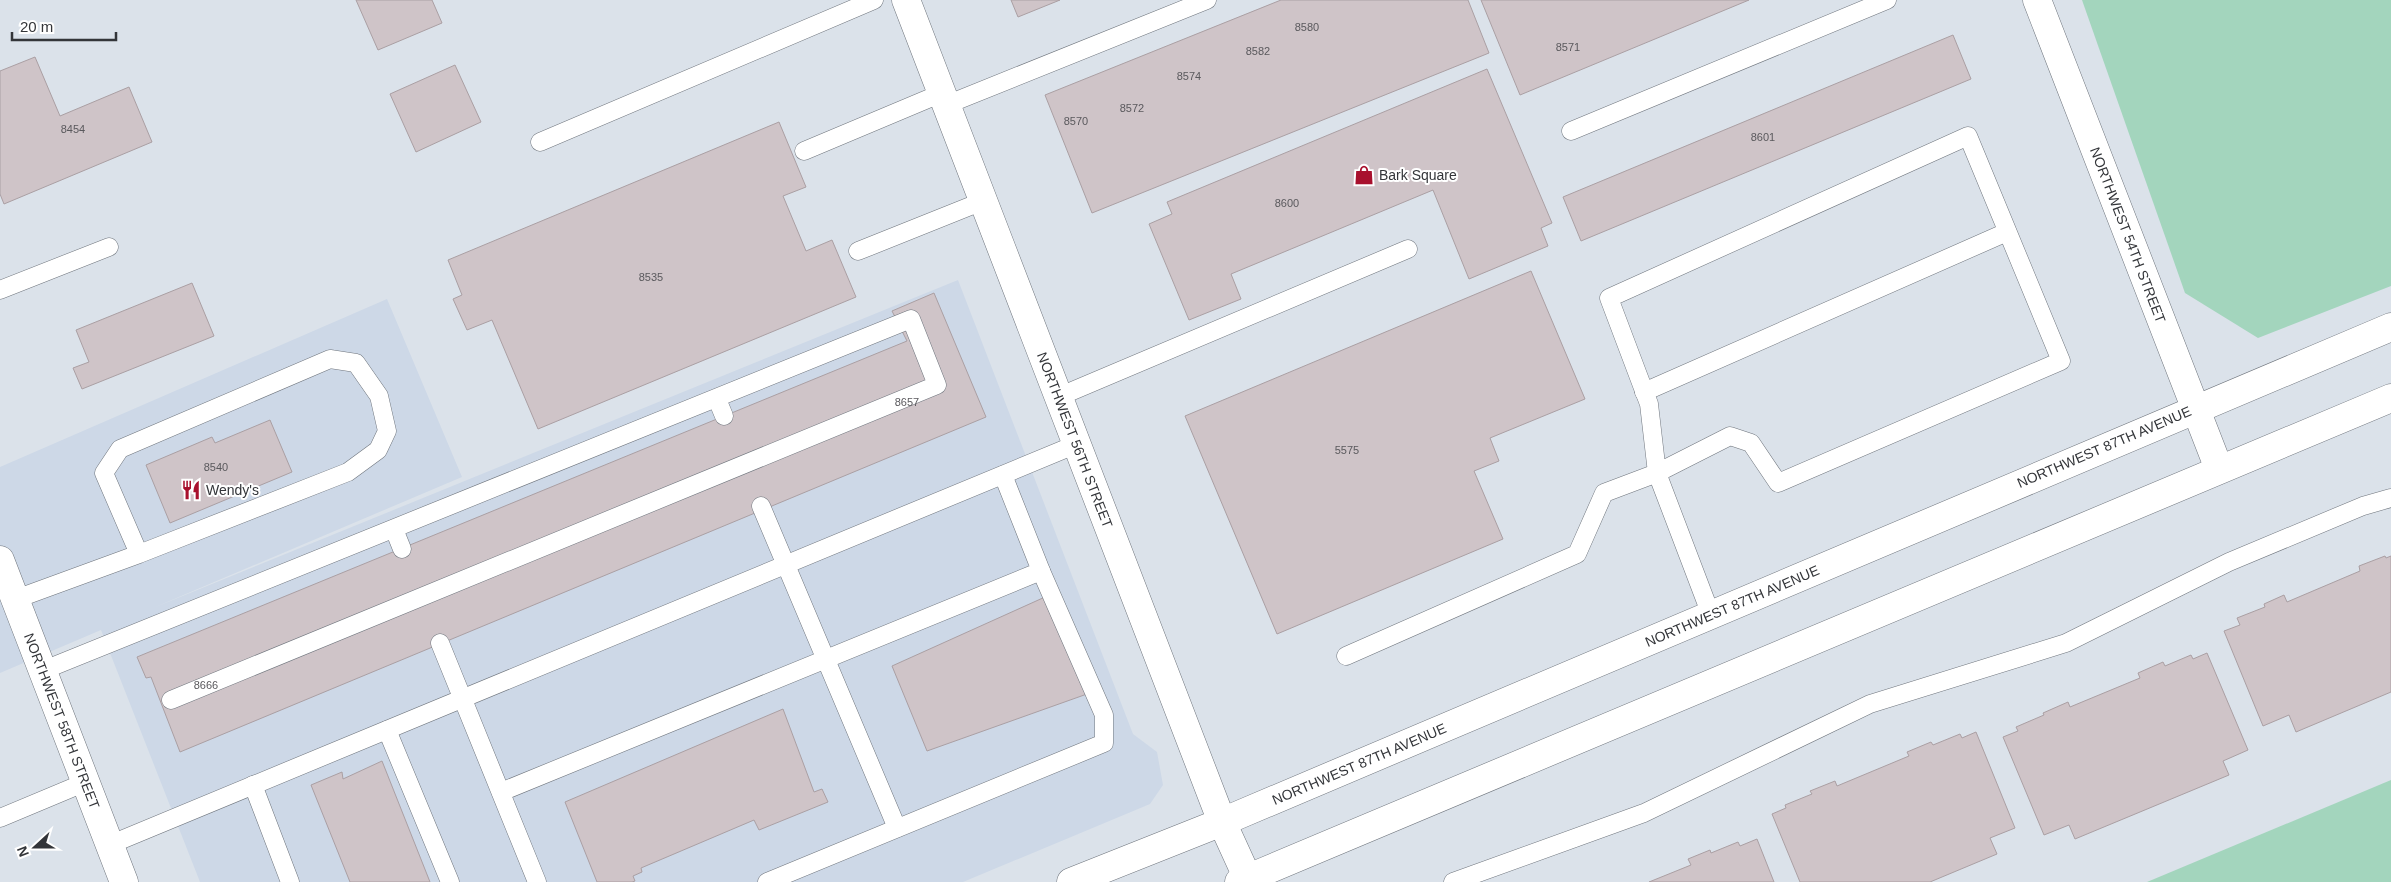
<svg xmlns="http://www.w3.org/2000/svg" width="2391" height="882" font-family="Helvetica,sans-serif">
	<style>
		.built { fill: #cdd8e7 }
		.green { fill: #a3d5bd }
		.building { fill: #cfc4c8; stroke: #aa9fa3 }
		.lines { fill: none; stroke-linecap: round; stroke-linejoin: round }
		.service-casing { stroke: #6f757d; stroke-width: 19 }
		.minor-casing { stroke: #6f757d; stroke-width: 29 }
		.secondary-casing { stroke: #6f757d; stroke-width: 29 }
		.service { stroke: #fff; stroke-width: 18 }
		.minor { stroke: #fff; stroke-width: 28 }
		.secondary { stroke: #fff; stroke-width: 28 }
		.labels { text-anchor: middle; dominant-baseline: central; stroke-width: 4; stroke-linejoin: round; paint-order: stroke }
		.number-label { font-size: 11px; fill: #5a595d }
		.poi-label { font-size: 14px; fill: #333539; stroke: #fff; text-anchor: start }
		.street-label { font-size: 14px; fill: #333539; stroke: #fff }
	</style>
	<rect width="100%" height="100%" fill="#dbe2ea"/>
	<polygon class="built" points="958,280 1133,734 1157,752 1163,785 1150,804 963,882 200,882 101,630 0,673 0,467 387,299 462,477 153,608"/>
	<g class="green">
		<polygon points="2082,0 2391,0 2391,286 2258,338 2185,293"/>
		<polygon points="2391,780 2391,882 2147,882"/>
	</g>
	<g class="building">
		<polygon points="356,0 432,0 442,23 378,50"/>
		<polygon points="1011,0 1060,0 1018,17"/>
		<polygon points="1281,0 1468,0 1489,53 1092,213 1045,95"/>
		<polygon points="1481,0 1749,0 1520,95"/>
		<polygon points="1953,35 1971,79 1581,241 1563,197"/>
		<polygon points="35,57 60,116 129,87 152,142 4,204 0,194 0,71"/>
		<polygon points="455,65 481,122 416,152 390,94"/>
		<polygon points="1487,69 1552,223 1541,228 1548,246 1469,279 1433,190 1231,274 1241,299 1189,320 1149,224 1172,214 1167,202"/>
		<polygon points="779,122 806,187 783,196 806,251 832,240 856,297 538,429 492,320 467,330 453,299 462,295 448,260"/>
		<polygon points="1531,271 1585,399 1490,438 1499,461 1474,471 1503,539 1277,634 1185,416"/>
		<polygon points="192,283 214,336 82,389 73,368 89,362 76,330"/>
		<polygon points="934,293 986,417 180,752 151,677 146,678 137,657 907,341 892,311"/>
		<polygon points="270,420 292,472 170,523 146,465 212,437 215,443"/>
		<polygon points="2385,556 2386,558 2391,556 2391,692 2296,732 2289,715 2263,726 2224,631 2240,625 2237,618 2265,607 2264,604 2284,595 2287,602 2360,571 2359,566"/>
		<polygon points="1045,597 1087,694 927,751 892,666"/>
		<polygon points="2207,653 2248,750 2223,761 2229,775 2075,839 2069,825 2044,835 2003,737 2018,731 2016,727 2044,715 2043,713 2068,702 2070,707 2140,678 2138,673 2163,662 2165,666 2191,655 2193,659"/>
		<polygon points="783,709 814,792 822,789 828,802 759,830 754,820 641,868 642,872 633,876 635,881 632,882 597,882 565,802"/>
		<polygon points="1976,732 2015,828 1990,838 1997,854 1930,882 1800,882 1772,814 1786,808 1785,805 1812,794 1810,791 1835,781 1837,786 1909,756 1907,752 1931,742 1933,745 1960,734 1962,738"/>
		<polygon points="382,761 430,882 350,882 311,785 342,772 343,779"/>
		<polygon points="1757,839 1774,882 1649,882 1691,865 1688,859 1710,850 1711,853 1738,842 1740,846"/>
	</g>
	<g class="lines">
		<defs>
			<g id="service">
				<polyline points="946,105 1207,0"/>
				<polyline points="1571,131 1887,0"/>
				<polygon points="1968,136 2061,361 1778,483 1751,443 1730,436 1657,473 1649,404 1609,298"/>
				<polyline points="540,142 874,0"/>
				<polyline points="804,151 942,93"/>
				<polyline points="858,251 983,201"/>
				<polyline points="0,290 109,247"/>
				<polyline points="1644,392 2007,232"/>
				<polyline points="1058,397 1408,249"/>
				<polyline points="717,399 724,416"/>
				<polyline points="761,506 897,828"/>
				<polyline points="394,529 402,549"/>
				<polyline points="16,599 139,554 348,472 378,450 387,431 379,396 356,363 330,359 120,449 104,473 139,554"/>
				<polyline points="440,643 537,882"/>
				<polyline points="1346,656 1577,554 1604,493 1657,473 1711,615"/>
				<polyline points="44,670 911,319 937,385 171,700"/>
				<polyline points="387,730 450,882"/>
				<polyline points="253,785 290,882"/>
				<polyline points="501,792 1041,571 1003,475"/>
				<polyline points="0,818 86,782"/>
				<polyline points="109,845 1077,444"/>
				<polyline points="767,882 1104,743 1104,715 1041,571"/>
				<polyline points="1453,882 1644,813 1870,704 2066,643 2229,562 2363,506 2391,498"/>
			</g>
			<g id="minor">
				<polyline points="906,0 1222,822 1248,879"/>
				<polyline points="2037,0 2219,469"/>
			</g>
			<g id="secondary">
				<polyline points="0,560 124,882"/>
				<polyline points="1071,882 1222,822 2391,327"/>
				<polyline points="1239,882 2391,398"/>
			</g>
		</defs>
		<use href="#service" class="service-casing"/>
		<use href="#minor" class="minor-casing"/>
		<use href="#secondary" class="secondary-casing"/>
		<use href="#service" class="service"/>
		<use href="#minor" class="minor"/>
		<use href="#secondary" class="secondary"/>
	</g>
	<defs>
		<symbol id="shop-bare" viewBox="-9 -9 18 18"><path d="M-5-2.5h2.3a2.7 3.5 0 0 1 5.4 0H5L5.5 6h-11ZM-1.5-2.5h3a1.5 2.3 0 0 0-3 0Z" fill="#a8102d" stroke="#fff" stroke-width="2.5" paint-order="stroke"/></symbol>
		<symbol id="restaurant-bare" viewBox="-9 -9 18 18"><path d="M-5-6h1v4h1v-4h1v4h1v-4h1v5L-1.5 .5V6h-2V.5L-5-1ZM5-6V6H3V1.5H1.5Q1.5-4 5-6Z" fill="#a8102d" stroke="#fff" stroke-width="2.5" paint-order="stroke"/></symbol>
	</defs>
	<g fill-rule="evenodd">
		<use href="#shop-bare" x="1350" y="161" width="28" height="28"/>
		<use href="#restaurant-bare" x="177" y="476" width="28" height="28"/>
	</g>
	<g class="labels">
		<g class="number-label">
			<text x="1307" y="27">8580</text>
			<text x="1568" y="47">8571</text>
			<text x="1258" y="51">8582</text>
			<text x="1189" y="76">8574</text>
			<text x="1132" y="108">8572</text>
			<text x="1076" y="121">8570</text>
			<text x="73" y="129">8454</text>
			<text x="1763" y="137">8601</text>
			<text x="1287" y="203">8600</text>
			<text x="651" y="277">8535</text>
			<text x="907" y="402">8657</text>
			<text x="1347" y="450">5575</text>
			<text x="216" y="467">8540</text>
			<text x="206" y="685">8666</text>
		</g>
		<g class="poi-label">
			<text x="1379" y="175">Bark Square</text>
			<text x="206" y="490">Wendy's</text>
		</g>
		<g class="street-label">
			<text transform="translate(2128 235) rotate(69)">NORTHWEST 54TH STREET</text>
			<text transform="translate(1075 440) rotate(69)">NORTHWEST 56TH STREET</text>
			<text transform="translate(2104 447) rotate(-23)">NORTHWEST 87TH AVENUE</text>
			<text transform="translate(1732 606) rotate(-23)">NORTHWEST 87TH AVENUE</text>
			<text transform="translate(62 721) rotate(69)">NORTHWEST 58TH STREET</text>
			<text transform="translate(1359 764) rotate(-23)">NORTHWEST 87TH AVENUE</text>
		</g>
	</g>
	<g transform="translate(35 847) rotate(249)" stroke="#ffffff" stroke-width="4" paint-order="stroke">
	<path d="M0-4L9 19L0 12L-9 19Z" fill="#333539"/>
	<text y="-8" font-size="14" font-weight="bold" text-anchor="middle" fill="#333539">N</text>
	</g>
	<path d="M12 32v8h104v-8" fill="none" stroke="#333539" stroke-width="2.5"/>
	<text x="20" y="32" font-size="15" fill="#333539" stroke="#ffffff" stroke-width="4" paint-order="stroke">20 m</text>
</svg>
